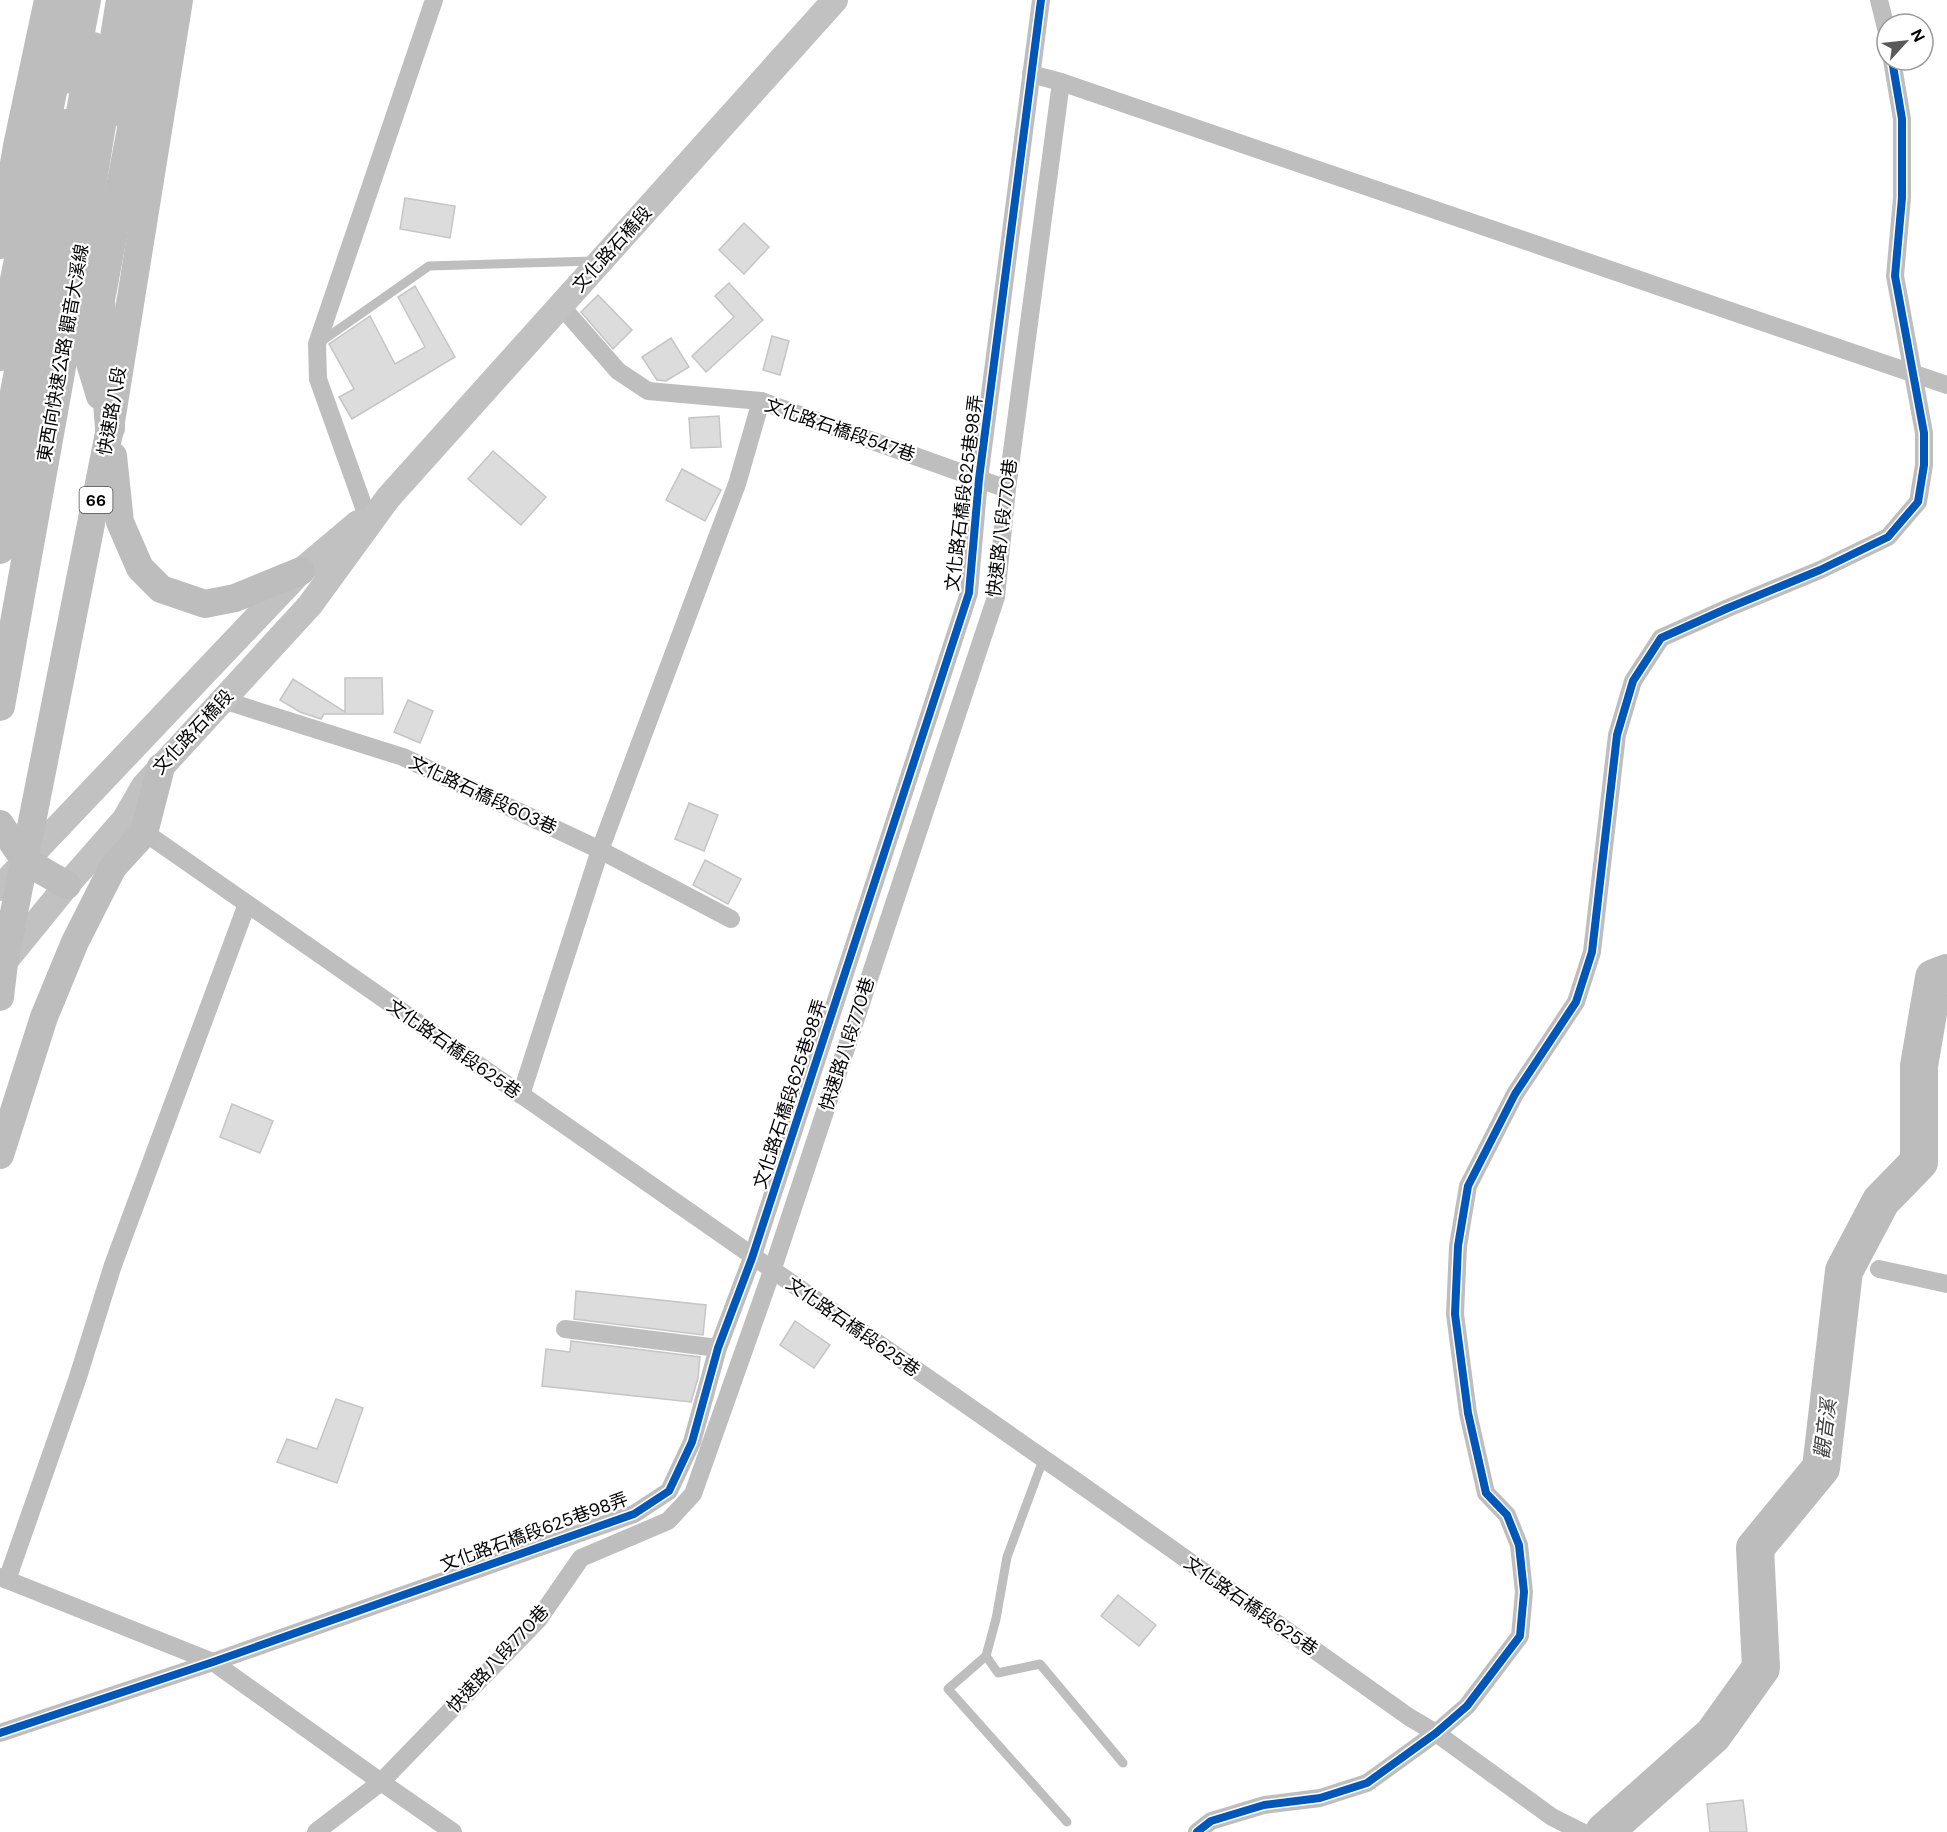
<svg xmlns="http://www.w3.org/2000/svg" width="1947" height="1832" font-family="'DM Sans','Noto Sans TC',sans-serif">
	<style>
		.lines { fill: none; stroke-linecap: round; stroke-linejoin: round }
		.river { stroke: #bcbcbc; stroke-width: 38 }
		.building { fill: #dcdcdc; stroke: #c5c5c5; stroke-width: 1.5 }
		.service { stroke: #bebebe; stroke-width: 9 }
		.minor { stroke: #bebebe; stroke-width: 18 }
		.secondary { stroke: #c1c1c1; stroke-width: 26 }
		.primary { stroke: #bdbdbd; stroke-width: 28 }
		.trunk { stroke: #bdbdbd; stroke-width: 30 }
		.cycleway-casing { stroke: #fff; stroke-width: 11 }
		.cycleway { stroke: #0057b8; stroke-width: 8 }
		.labels { text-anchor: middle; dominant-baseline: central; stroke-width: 4.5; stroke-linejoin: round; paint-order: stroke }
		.shield { fill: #fff; stroke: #4c4c4c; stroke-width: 1.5 }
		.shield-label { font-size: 16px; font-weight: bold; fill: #000 }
		.street-label { font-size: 18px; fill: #000; stroke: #fff }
		.water-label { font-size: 20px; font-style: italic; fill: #404040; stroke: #fff }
	</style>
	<rect width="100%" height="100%" fill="#fff"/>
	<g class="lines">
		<polyline class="river" points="1604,1832 1713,1735 1761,1668 1755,1548 1821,1468 1844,1271 1881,1201 1919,1162 1919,1066 1934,978 1947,973"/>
	</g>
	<g class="building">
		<polygon points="405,198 455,206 450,238 400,229"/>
		<polygon points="744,223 769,247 744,274 719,250"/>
		<polygon points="729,283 763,320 706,372 692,356 734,317 715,296"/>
		<polygon points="415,286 455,357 352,419 339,397 354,389 329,344 370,316 395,364 425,347 398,297"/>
		<polygon points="598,295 632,330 613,349 581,312"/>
		<polygon points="772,336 789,341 780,375 763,370"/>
		<polygon points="671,338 689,367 666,381 657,380 642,357"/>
		<polygon points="719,416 721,447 691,448 689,418"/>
		<polygon points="493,451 546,497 521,525 468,479"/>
		<polygon points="682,469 721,490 705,521 666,500"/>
		<polygon points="345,678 382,678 383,714 324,714 321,719 300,712 280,700 293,679 345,712"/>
		<polygon points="408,700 433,711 420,743 394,732"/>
		<polygon points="689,803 718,815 704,851 675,839"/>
		<polygon points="705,860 741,879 728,904 693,885"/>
		<polygon points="232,1104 273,1121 260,1153 220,1137"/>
		<polygon points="576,1291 706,1305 703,1335 574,1319"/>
		<polygon points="795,1321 830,1345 814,1368 780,1345"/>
		<polygon points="571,1341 700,1357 698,1378 691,1402 542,1386 546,1349 570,1352"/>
		<polygon points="336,1399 363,1408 337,1483 277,1462 287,1439 317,1449"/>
		<polygon points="1118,1595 1156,1625 1139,1646 1101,1616"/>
		<polygon points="1743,1800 1747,1832 1710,1832 1707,1804"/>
	</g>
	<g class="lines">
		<g class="service">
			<polyline points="319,343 429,266 593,261"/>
			<polyline points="1043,1460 1007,1557 996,1619 986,1656 948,1689 1067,1822"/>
			<polyline points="986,1656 998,1673 1040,1664 1123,1763"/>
		</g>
		<g class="minor">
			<polyline points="1879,0 1887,32"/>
			<polyline points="1031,74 1061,82 1947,385"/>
			<polyline points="561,306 618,371 648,391 761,401 1007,489"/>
			<polyline points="367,516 318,379 317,344 434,0"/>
			<polyline points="223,700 403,757 600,850 731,919"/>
			<polyline points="137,827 1080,1484 1409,1717 1436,1733 1552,1817 1582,1832"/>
			<polyline points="521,1095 600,850 737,484 761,401"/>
			<polyline points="1879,1269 1947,1284"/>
			<polyline points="565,1329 718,1348"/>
			<polyline points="0,1577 213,1662 381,1782 453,1832"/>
			<polyline points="7,1580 77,1380 113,1265 247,904"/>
			<polyline points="0,1733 213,1662 634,1514 669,1491 692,1442 718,1348 752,1258 969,593 979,479 1041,0"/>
			<polyline points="316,1832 381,1782 538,1620 581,1558 668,1521 693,1494 772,1271 996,597 1007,489 1061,82"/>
			<polyline points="1197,1832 1211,1821 1264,1805 1320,1798 1367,1783 1436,1733 1467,1706 1520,1636 1524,1592 1519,1545 1507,1515 1486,1493 1468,1413 1455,1314 1458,1246 1468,1186 1515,1094 1576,1002 1592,952 1617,735 1633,681 1661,638 1728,608 1820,570 1888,537 1918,502 1924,465 1924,433 1895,276 1902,198 1902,119 1892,60"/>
		</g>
		<g class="secondary">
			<polyline points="0,888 301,571 358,523"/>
			<polyline points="2,965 67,885 125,819 144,786 310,605 388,498 835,0"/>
		</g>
		<g class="primary">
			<polyline points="72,80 87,0"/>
			<polyline points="121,113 138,0"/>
			<polyline points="0,245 17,146 48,0"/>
			<polyline points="93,301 86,350 100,396"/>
			<polyline points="113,456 120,522 140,568 161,589 205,604 235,598 301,571"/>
			<polyline points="0,468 64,123"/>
			<polyline points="0,824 25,861 67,885"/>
			<polyline points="0,997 4,963 110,428 179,0"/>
			<polyline points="0,1155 44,1017 75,942 113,867 144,833 161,767"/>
		</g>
		<g class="trunk">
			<polyline points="0,356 70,0"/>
			<polyline points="110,428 100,300 156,0"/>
			<polyline points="0,549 93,47"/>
			<polyline points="0,706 72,306 121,0"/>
		</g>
		<defs>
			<g id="cycleway">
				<polyline points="0,1733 213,1662 634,1514 669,1491 692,1442 718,1348 752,1258 969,593 979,479 1041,0"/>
				<polyline points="1197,1832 1211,1821 1264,1805 1320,1798 1367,1783 1436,1733 1467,1706 1520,1636 1524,1592 1519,1545 1507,1515 1486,1493 1468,1413 1455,1314 1458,1246 1468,1186 1515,1094 1576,1002 1592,952 1617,735 1633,681 1661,638 1728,608 1820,570 1888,537 1918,502 1924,465 1924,433 1895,276 1902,198 1902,119 1892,60"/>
			</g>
		</defs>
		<use href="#cycleway" class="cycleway-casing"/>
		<use href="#cycleway" class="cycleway"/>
	</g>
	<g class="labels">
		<rect class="shield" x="79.5" y="487" width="33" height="26" rx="4.5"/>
		<g class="shield-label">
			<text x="96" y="500">66</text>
		</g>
		<g class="street-label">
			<text transform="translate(612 249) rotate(-48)">文化路石橋段</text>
			<text transform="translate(63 353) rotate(-80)">東西向快速公路 觀音大溪線</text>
			<text transform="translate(112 411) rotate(-80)">快速路八段</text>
			<text transform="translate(840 430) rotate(19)">文化路石橋段547巷</text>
			<text transform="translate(964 493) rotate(-83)">文化路石橋段625巷98弄</text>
			<text transform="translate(1002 528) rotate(-83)">快速路八段770巷</text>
			<text transform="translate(193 732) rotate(-47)">文化路石橋段</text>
			<text transform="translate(483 795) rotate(25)">文化路石橋段603巷</text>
			<text transform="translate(847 1044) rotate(-72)">快速路八段770巷</text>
			<text transform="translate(454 1049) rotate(35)">文化路石橋段625巷</text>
			<text transform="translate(790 1094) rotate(-72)">文化路石橋段625巷98弄</text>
			<text transform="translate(853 1327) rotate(35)">文化路石橋段625巷</text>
			<text transform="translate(534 1532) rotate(-20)">文化路石橋段625巷98弄</text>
			<text transform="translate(1251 1606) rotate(35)">文化路石橋段625巷</text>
			<text transform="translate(498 1659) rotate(-47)">快速路八段770巷</text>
		</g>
		<g class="water-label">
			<text transform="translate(1825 1429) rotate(-83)">觀音溪</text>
		</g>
	</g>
	<g transform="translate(1905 42) rotate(63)"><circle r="28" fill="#ffffff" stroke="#999999" stroke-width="1.5"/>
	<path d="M0-4.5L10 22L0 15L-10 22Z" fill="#595959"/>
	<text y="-9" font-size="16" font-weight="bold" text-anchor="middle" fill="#000000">N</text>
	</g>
</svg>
